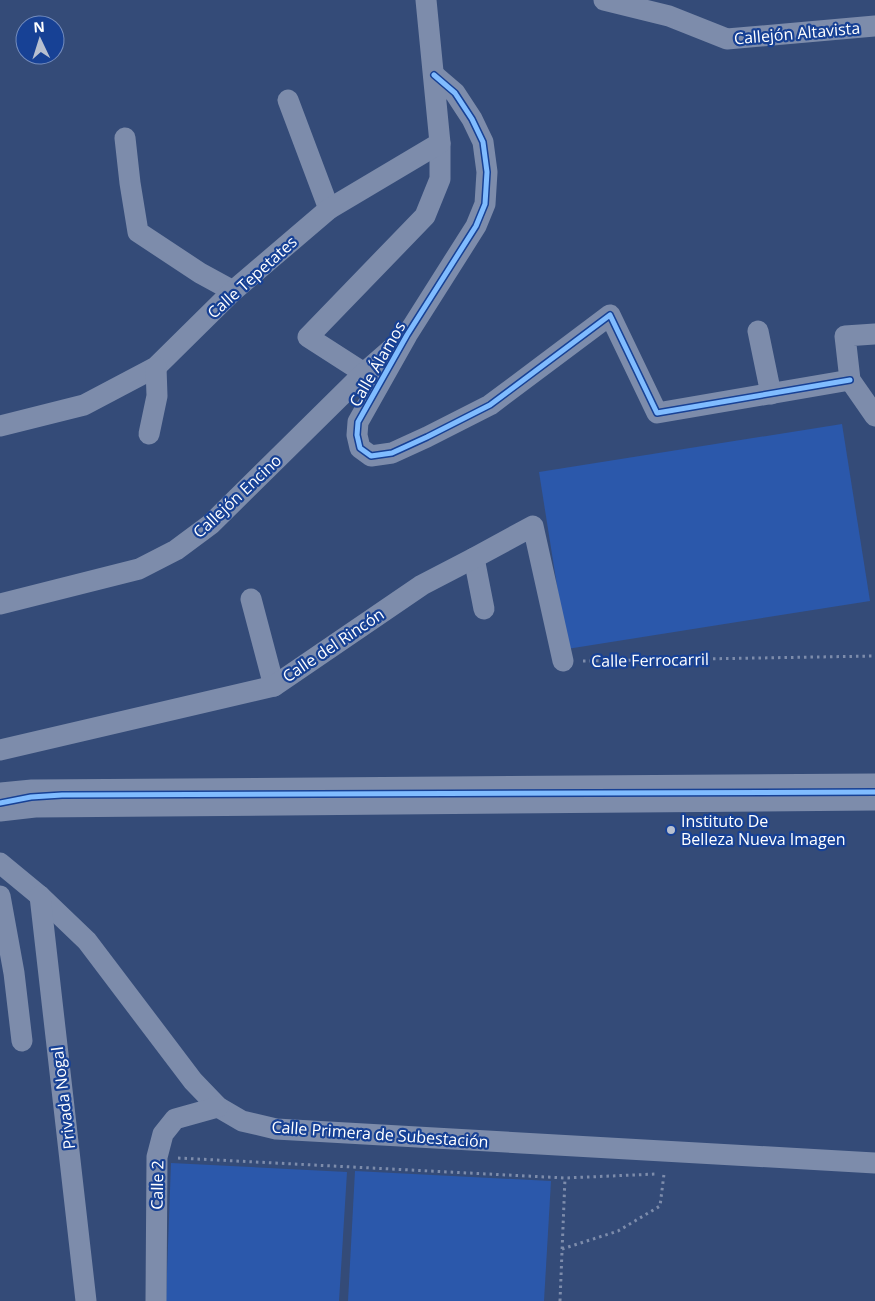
<svg xmlns="http://www.w3.org/2000/svg" width="875" height="1301" font-family="'Open Sans',sans-serif">
	<style>
		.green { fill: #2b58ab }
		.lines { fill: none; stroke-linecap: round; stroke-linejoin: round }
		.path { stroke: #7d8cab; stroke-width: 3; stroke-dasharray: 2.5 4; stroke-linecap: butt }
		.street { stroke: #7d8cab; stroke-width: 21 }
		.cycleway-casing { stroke: #174195; stroke-width: 8 }
		.cycleway { stroke: #80bcff; stroke-width: 5 }
		.poi-dot { fill: #b8c0d0; stroke: #174195; stroke-width: 2 }
		.labels { text-anchor: middle; dominant-baseline: central; stroke-width: 4.5; stroke-linejoin: round; paint-order: stroke }
		.street-label { font-size: 16px; fill: #fff; stroke: #174195 }
		.poi-label { font-size: 16px; fill: #fff; stroke: #174195; text-anchor: start }
	</style>
	<rect width="100%" height="100%" fill="#344b78"/>
	<g class="green">
		<polygon points="842,424 870,601 567,649 539,472"/>
		<polygon points="171,1163 347,1172 339,1301 166,1301"/>
		<polygon points="355,1171 551,1181 544,1301 348,1301"/>
	</g>
	<g class="lines">
		<g class="path">
			<polyline points="583,661 875,656"/>
			<polyline points="178,1158 565,1178 656,1174"/>
			<polyline points="562,1249 618,1231 660,1206 664,1174"/>
			<polyline points="560,1301 565,1178"/>
		</g>
		<g class="street">
			<polyline points="604,0 669,16 727,39 875,26"/>
			<polyline points="434,75 455,93 472,119 483,142 487,172 485,204 476,226 407,335 358,422 357,435 360,448 371,456 392,453 427,437 490,405 610,315 657,413 850,380"/>
			<polyline points="288,100 329,209"/>
			<polyline points="125,138 130,183 138,232 200,273 233,291"/>
			<polyline points="758,331 771,394"/>
			<polyline points="875,334 845,336 850,380 875,416"/>
			<polyline points="364,373 308,337 425,216 440,179 440,143"/>
			<polyline points="0,426 84,405 156,367 233,291 329,209 440,143 426,0"/>
			<polyline points="149,434 157,396 156,367"/>
			<polyline points="474,558 484,609"/>
			<polyline points="251,599 274,686"/>
			<polyline points="0,604 139,569 176,550 211,524 364,373 395,346"/>
			<polyline points="0,750 274,686 422,585 474,558 533,526 563,661"/>
			<polyline points="0,793 32,790 875,784"/>
			<polyline points="0,811 35,807 875,800"/>
			<polyline points="0,863 40,896 87,941 193,1081 218,1107 242,1121 276,1129 875,1163"/>
			<polyline points="0,896 14,973 22,1041"/>
			<polyline points="40,896 86,1301"/>
			<polyline points="156,1301 157,1157 163,1134 175,1119 218,1107"/>
		</g>
		<defs>
			<g id="cycleway">
				<polyline points="434,75 455,93 472,119 483,142 487,172 485,204 476,226 407,335 358,422 357,435 360,448 371,456 392,453 427,437 490,405 610,315 657,413 850,380"/>
				<polyline points="0,803 31,797 62,795 875,792"/>
			</g>
		</defs>
		<use href="#cycleway" class="cycleway-casing"/>
		<use href="#cycleway" class="cycleway"/>
	</g>
	<circle class="poi-dot" cx="671" cy="830" r="5"/>
	<g class="labels">
		<g class="street-label">
			<text transform="translate(797 33) rotate(-5)">Callejón Altavista</text>
			<text transform="translate(252 277) rotate(-42)">Calle Tepetates</text>
			<text transform="translate(377 364) rotate(-60)">Calle Álamos</text>
			<text transform="translate(237 496) rotate(-43)">Callejón Encino</text>
			<text transform="translate(333 645) rotate(-34)">Calle del Rincón</text>
			<text transform="translate(650 660) rotate(-1)">Calle Ferrocarril</text>
			<text transform="translate(63 1098) rotate(-97)">Privada Nogal</text>
			<text transform="translate(380 1134) rotate(4)">Calle Primera de Subestación</text>
			<text transform="translate(157 1185) rotate(-89)">Calle 2</text>
		</g>
		<g class="poi-label">
			<text x="681" y="821">Instituto De<tspan x="681" dy="18">Belleza Nueva Imagen</tspan></text>
		</g>
	</g>
	<g transform="translate(40 40) rotate(356)"><circle r="24" fill="#174195" stroke="#748dbf"/>
	<path d="M0-4L9 19L0 12L-9 19Z" fill="#b8c0d0"/>
	<text y="-8" font-size="14" font-weight="bold" text-anchor="middle" fill="#ffffff">N</text>
	</g>
</svg>
